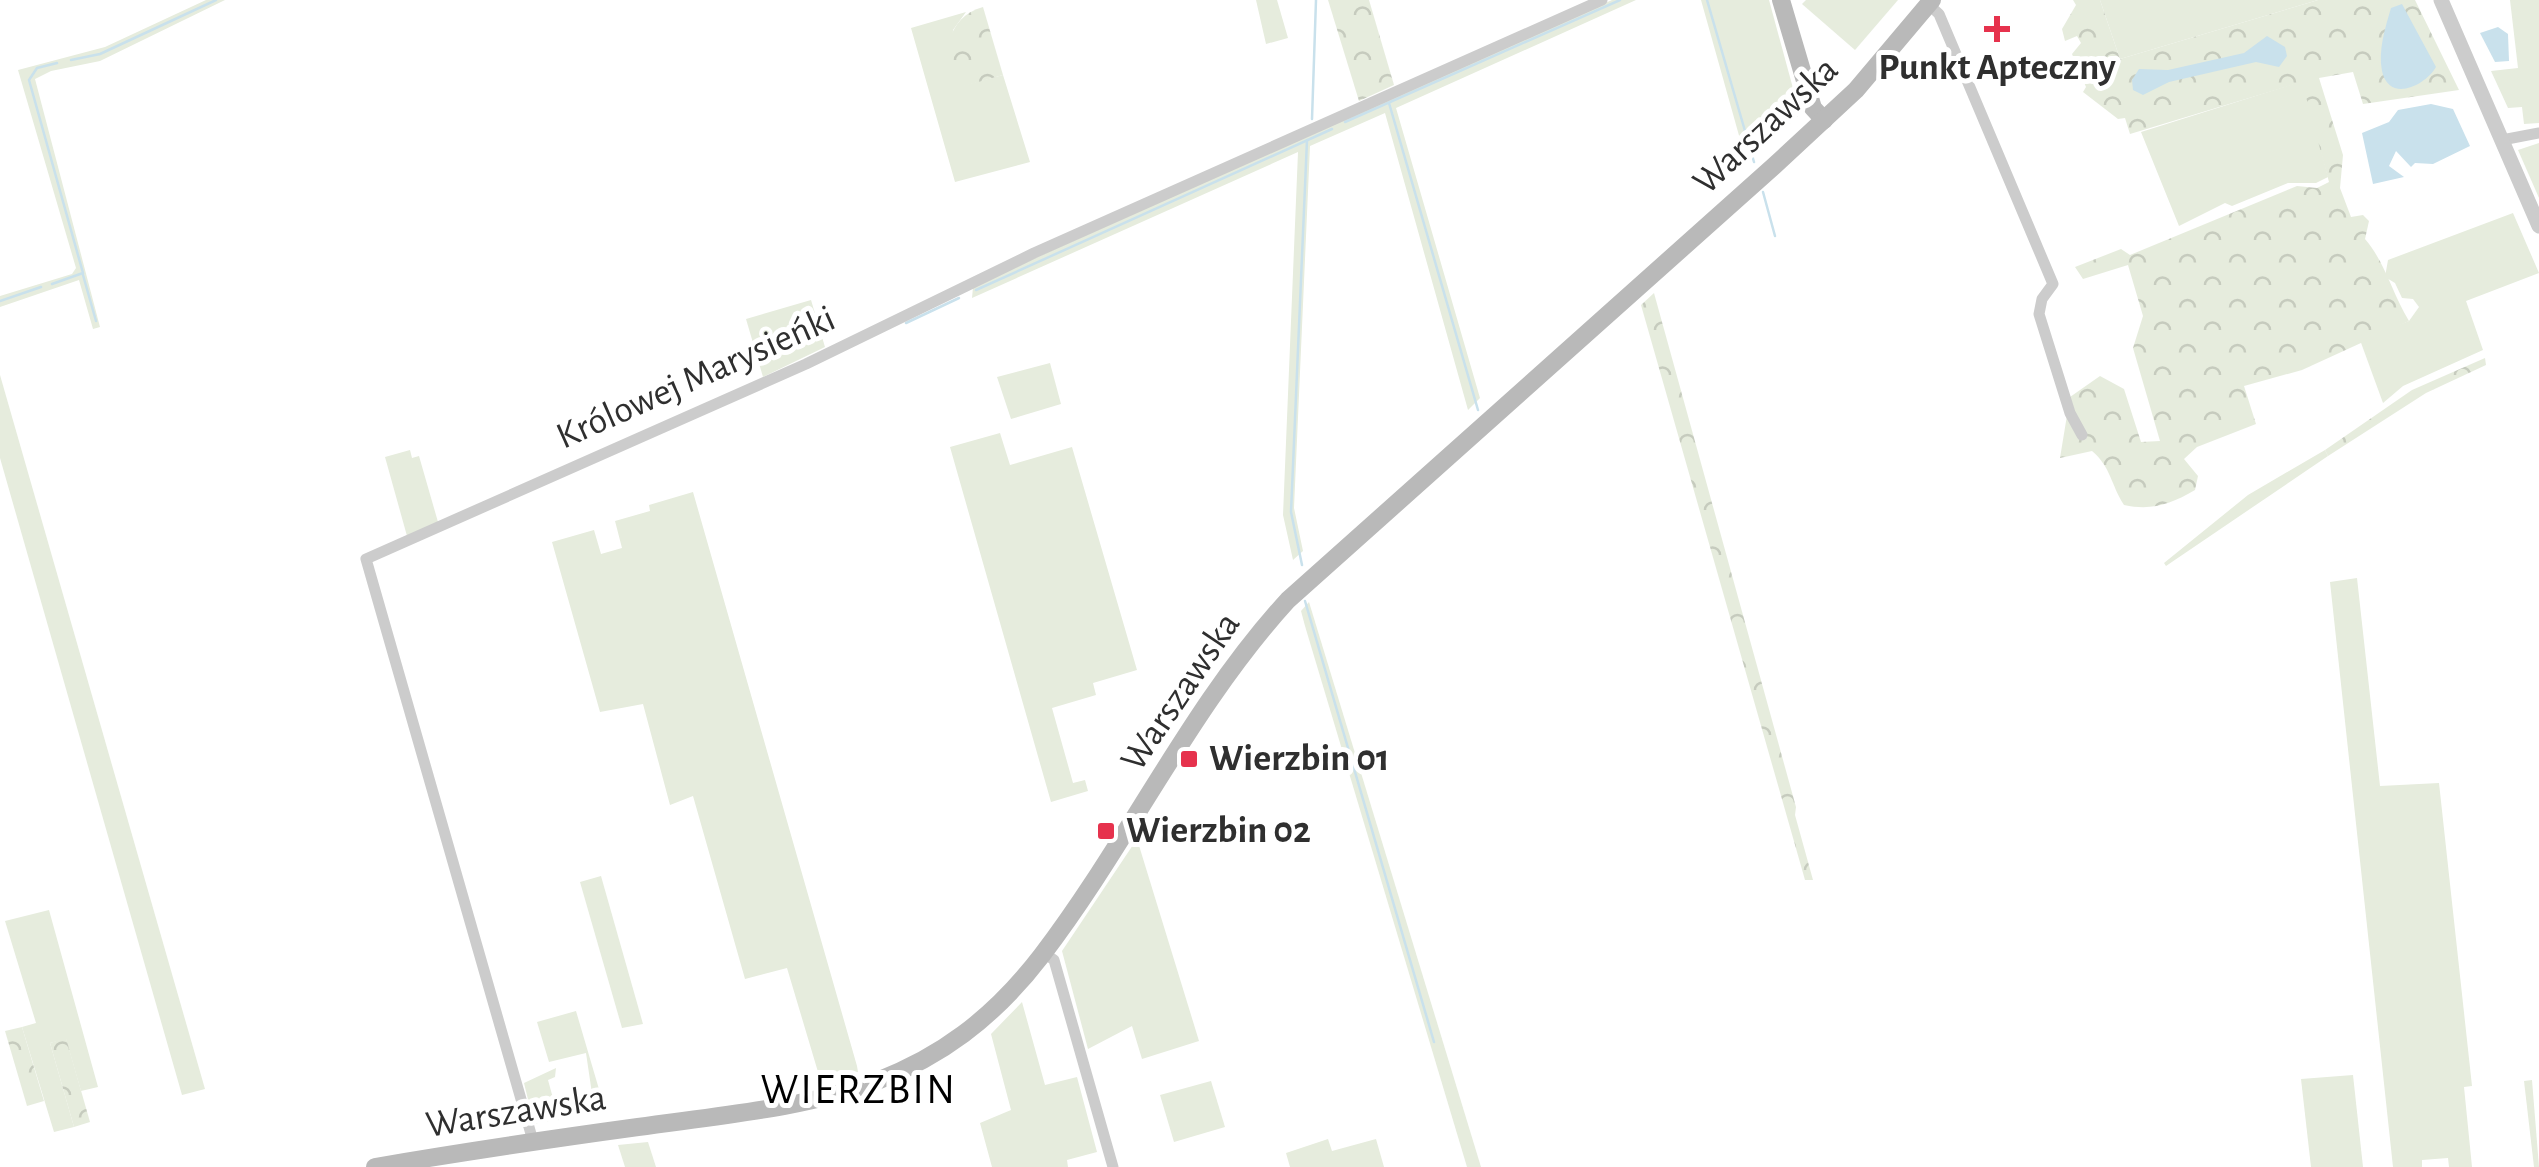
<svg xmlns="http://www.w3.org/2000/svg" width="2539" height="1167" font-family="'Alegreya Sans',sans-serif">
	<style>
		.green { fill: #e6ecdd }
		.forest { fill: url(#forest-crowns) }
		.water { fill: #c9e1ec }
		.lines { fill: none; stroke-linecap: round; stroke-linejoin: round }
		.stream { stroke: #c9e1ec; stroke-width: 2.5 }
		.minor { stroke: #ccc; stroke-width: 11 }
		.tertiary { stroke: #ccc; stroke-width: 15 }
		.secondary { stroke: #b9b9b9; stroke-width: 18 }
		.poi-dot { fill: #e6324d; stroke: #fff; stroke-width: 4 }
		.labels { text-anchor: middle; dominant-baseline: central; stroke-width: 10; stroke-linejoin: round; paint-order: stroke }
		.poi-label { font-size: 38px; font-weight: bold; fill: #2f2f2f; stroke: #fff; text-anchor: start }
		.street-label { font-size: 38px; fill: #2f2f2f; stroke: #fff }
		.quarter-label { font-size: 42px; letter-spacing: 2.5px; fill: #000; stroke: #fff }
	</style>
	<defs>
		<pattern id="forest-crowns" width="20" height="18" patternUnits="userSpaceOnUse" patternTransform="scale(2.5)"><rect width="20" height="18" fill="#e6ecdd"/><path d="M2 6a3 3 0 1 1 6 0M12 15a3 3 0 1 1 6 0" fill="none" stroke="#c6cbbe"/></pattern>
	</defs>
	<rect width="100%" height="100%" fill="#fff"/>
	<g class="green">
		<polygon points="206,0 225,0 100,61 51,71 35,79 100,327 93,329 79,280 0,307 0,296 72,274 76,268 18,70 105,47"/>
		<polygon points="1256,0 1277,0 1288,38 1266,44"/>
		<polygon points="1612,0 1636,0 1396,108 1480,398 1468,410 1385,113 1310,146 1294,508 1303,551 1293,560 1283,515 1298,152 972,298 973,287 1006,271"/>
		<polygon points="1701,0 1769,0 1800,114 1747,164"/>
		<polygon points="1806,0 1898,0 1855,50 1802,4"/>
		<polygon points="2100,0 2318,0 2120,59"/>
		<polygon points="2510,0 2539,0 2539,123 2524,124 2522,107 2508,108 2491,71 2518,68"/>
		<polygon points="966,12 953,30 950,89 1003,75 1030,162 955,182 911,28"/>
		<polygon points="2303,81 2328,177 2316,183 2288,183 2232,206 2225,203 2179,226 2141,132"/>
		<polygon points="2539,143 2539,198 2518,150"/>
		<polygon points="2513,213 2539,273 2466,301 2483,350 2403,386 2383,403 2360,340 2409,321 2419,307 2413,299 2402,298 2395,283 2385,277 2388,260"/>
		<polygon points="811,300 825,347 763,377 746,319"/>
		<polygon points="1050,363 1061,404 1011,419 997,377"/>
		<polygon points="0,375 205,1089 182,1095 0,458"/>
		<polygon points="1000,433 1010,465 1072,447 1137,670 1093,683 1096,695 1052,708 1073,783 1085,780 1088,791 1051,802 950,447"/>
		<polygon points="410,450 412,458 419,456 438,522 407,536 385,457"/>
		<polygon points="2325,450 2328,456 2166,566 2164,563 2248,495"/>
		<polygon points="693,492 857,1066 858,1072 821,1082 787,968 745,979 693,796 670,805 643,704 600,712 552,542 594,530 601,554 622,548 615,521 650,511 649,505"/>
		<polygon points="2357,578 2380,786 2439,783 2472,1086 2464,1087 2472,1167 2449,1167 2448,1158 2422,1160 2422,1167 2393,1167 2330,582"/>
		<polygon points="1309,602 1481,1167 1467,1167 1305,626 1301,611"/>
		<polygon points="1137,839 1199,1041 1142,1059 1132,1026 1088,1049 1062,951"/>
		<polygon points="601,876 643,1024 622,1028 580,882"/>
		<polygon points="49,910 98,1087 81,1091 66,1039 50,1043 74,1127 54,1132 22,1027 36,1023 5,921"/>
		<polygon points="1022,1002 1045,1085 1077,1077 1097,1152 1067,1160 1068,1167 992,1167 980,1123 1011,1110 991,1034"/>
		<polygon points="576,1011 606,1113 595,1114 586,1053 549,1062 537,1022"/>
		<polygon points="556,1068 555,1077 548,1080 559,1120 534,1124 524,1083"/>
		<polygon points="2353,1075 2363,1167 2311,1167 2301,1079"/>
		<polygon points="2532,1080 2539,1167 2534,1167 2524,1081"/>
		<polygon points="1211,1081 1225,1127 1174,1142 1160,1095"/>
		<polygon points="1328,1139 1332,1151 1376,1139 1384,1167 1290,1167 1286,1153"/>
		<polygon points="648,1142 656,1167 625,1167 618,1145"/>
	</g>
	<g class="forest">
		<polygon points="1328,0 1369,0 1394,85 1359,101"/>
		<path d="M2073 0H2100L2120 59 2318 0H2415L2459 90 2363 104 2353 72 2319 78 2343 155 2340 188 2351 217 2363 215 2369 221 2365 239C2385 262 2392 293 2409 321L2302 370 2244 386 2256 424 2197 447 2184 459 2198 476 2195 490C2171 504 2152 511 2124 505 2111 485 2111 467 2092 451L2060 458 2070 397 2100 376 2124 389 2141 442 2160 441 2133 348 2143 316 2128 265 2083 279 2075 267 2121 249 2130 255 2297 186 2317 188 2329 182 2302 82 2130 134 2125 118 2118 119 2083 92 2086 87 2072 54 2081 43 2077 36 2065 41 2062 29 2076 5Z"/>
		<path d="M983 7 1003 75 950 90C943 56 945 18 983 7Z"/>
		<polygon points="1654,293 1796,807 1795,815 1813,880 1805,880 1641,305"/>
		<polygon points="2485,358 2486,365 2426,393 2328,456 2325,450 2412,390"/>
		<polygon points="22,1027 44,1101 27,1106 5,1031"/>
		<polygon points="66,1038 90,1122 74,1127 50,1043"/>
	</g>
	<g class="water">
		<path d="M2402 4 2436 67C2425 86 2389 103 2382 71 2378 51 2385 28 2391 8Z"/>
		<polygon points="2498,27 2508,34 2509,61 2495,62 2480,33"/>
		<polygon points="2267,36 2285,47 2287,56 2279,67 2256,62 2169,82 2143,95 2133,90 2132,80 2139,69 2168,70 2244,53"/>
		<polygon points="2431,104 2453,109 2470,146 2433,164 2415,163 2411,167 2396,151 2389,166 2404,177 2373,184 2362,133 2389,122 2398,110"/>
	</g>
	<g class="lines">
		<g class="stream">
			<polyline points="1707,0 1754,162"/>
			<polyline points="71,60 100,54 216,0"/>
			<polyline points="1389,103 1478,410"/>
			<polyline points="1312,119 1316,0"/>
			<polyline points="1345,122 1620,0"/>
			<polyline points="1763,192 1775,236"/>
			<polyline points="83,275 96,321"/>
			<polyline points="52,284 83,273 29,80 37,68 57,63"/>
			<polyline points="976,290 1332,129"/>
			<polyline points="0,301 41,287"/>
			<polyline points="906,323 959,298"/>
			<polyline points="1302,565 1291,512 1307,140"/>
			<polyline points="1305,601 1434,1042"/>
		</g>
		<g class="minor">
			<polyline points="1928,4 1939,14 2053,284 2042,299 2039,314 2070,413 2082,435"/>
			<polyline points="2502,140 2539,133"/>
			<polyline points="1044,953 1054,960 1113,1167"/>
			<polyline points="533,1141 366,559 806,364 1034,253 1602,0"/>
		</g>
		<polyline class="tertiary" points="2441,0 2539,226"/>
		<g class="secondary">
			<polyline points="1781,0 1813,108 1824,120"/>
			<path d="M375 1167C462 1152 550 1139 638 1127 804 1104 931 1100 1042 955 1129 841 1191 706 1288 600L1774 166 1856 90 1932 0"/>
		</g>
	</g>
	<g class="poi-dot">
		<path d="M1992 14h10v10h10v10h-10v10h-10v-10h-10v-10h10z"/>
		<rect x="1179" y="749" width="20" height="20" rx="5"/>
		<rect x="1096" y="821" width="20" height="20" rx="5"/>
	</g>
	<g class="labels">
		<g class="poi-label">
			<text x="1997" y="68" text-anchor="middle">Punkt Apteczny</text>
			<text x="1209" y="759">Wierzbin 01</text>
			<text x="1126" y="831">Wierzbin 02</text>
		</g>
		<g class="street-label">
			<text transform="translate(1766 126) rotate(-43)">Warszawska</text>
			<text transform="translate(696 378) rotate(-24)">Królowej Marysieńki</text>
			<text transform="translate(1181 692) rotate(-56)">Warszawska</text>
			<text transform="translate(516 1112) rotate(-9)">Warszawska</text>
		</g>
		<g class="quarter-label">
			<text x="859" y="1090">WIERZBIN</text>
		</g>
	</g>
</svg>
